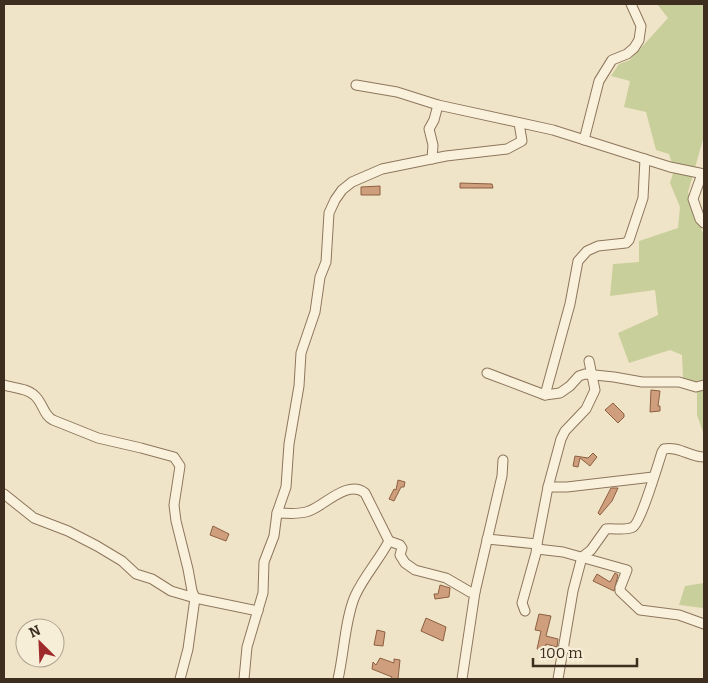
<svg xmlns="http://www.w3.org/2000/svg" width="708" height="683" font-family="Bitter,serif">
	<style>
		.green { fill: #c9cf9b }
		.building { fill: #cf9f7d; stroke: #8d5f41 }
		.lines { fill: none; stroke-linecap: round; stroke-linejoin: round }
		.minor-casing { stroke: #8d765c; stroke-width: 11 }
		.minor { stroke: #faf1dc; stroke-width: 9 }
	</style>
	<rect width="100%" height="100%" fill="#f0e4c8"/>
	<g class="green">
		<polygon points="657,4 704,4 704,136 688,192 704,236 704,435 697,415 697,386 683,378 682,355 670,350 629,363 618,333 658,315 655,290 610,296 613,264 639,262 639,241 678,228 680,207 670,183 674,170 669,154 656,150 646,112 624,107 630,81 611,76 619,64 630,60 668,18"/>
		<polygon points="704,583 703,608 679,605 685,586"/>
	</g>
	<g class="building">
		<polygon points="460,183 492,184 493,188 460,188"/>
		<polygon points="380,186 380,195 361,195 361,187"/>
		<polygon points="651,390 660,391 658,406 660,406 660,411 650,412"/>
		<polygon points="613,403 624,414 624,417 618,423 605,410"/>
		<polygon points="593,453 597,457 590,466 580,458 578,467 573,466 575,456 588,458"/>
		<polygon points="398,480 405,482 404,487 401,487 394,501 389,499 394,489 396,490"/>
		<polygon points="611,488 618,488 612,501 600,515 598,513"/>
		<polygon points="213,526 229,534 226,541 210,535"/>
		<polygon points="615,573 618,575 614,591 593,581 597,574 610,582"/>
		<polygon points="440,585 450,588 449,597 435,599 434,594 438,594"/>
		<polygon points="539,614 551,616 546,636 558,639 557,647 546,644 545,650 537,649 541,631 535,630"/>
		<polygon points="426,618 446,627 443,641 421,631"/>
		<polygon points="377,630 385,632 383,646 374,645"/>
		<polygon points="380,658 394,663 394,659 400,660 398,679 391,679 392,677 372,669 373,662 376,665"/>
	</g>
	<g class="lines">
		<defs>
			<g id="minor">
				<polyline points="356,85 397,92 438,105 553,130 670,167 704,174"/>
				<polyline points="584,140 599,81 612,60 627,54 634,48 639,40 641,26 631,4"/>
				<polyline points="432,159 433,145 429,129 434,120 438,105"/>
				<polyline points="702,174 693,199 700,219 704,223"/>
				<polyline points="487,373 545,395 560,393 570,386 579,376 585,374 614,377 642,382 679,382 696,387 704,385"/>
				<path d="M4 385C13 388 27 388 34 395 43 402 43 415 53 420L98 438 141 448 174 457 180 466 174 505 176 521 188 569 192 591 195 598 188 649 180 679"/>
				<polyline points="545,395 570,304 578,261 587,251 598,246 626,243 629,240 643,198 645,159"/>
				<polyline points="548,487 567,487 653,477"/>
				<polyline points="4,494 34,518 68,531 97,546 122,561 136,574 152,579 171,591 195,598 258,611"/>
				<path d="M277 513C288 513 299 515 309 511 324 506 348 479 365 493L389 541 400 545 402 548 400 555 405 563 415 570 446 578 470 592H475"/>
				<polyline points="487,539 537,544"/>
				<polyline points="537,549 563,552 627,570 620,588 620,591 640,610 679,615 704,624"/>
				<polyline points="525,611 522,603 536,553 537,544 548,487 561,439 565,431 586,409 595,390 589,361"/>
				<polyline points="244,679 247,647 263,593 264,562 274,536 277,513 286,487 289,444 299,386 301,353 315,312 320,277 326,262 329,213 335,200 342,190 352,182 382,169 446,156 507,149 522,141 519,123"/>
				<path d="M338 679C344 654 345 619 355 596 364 576 379 560 389 541"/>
				<polyline points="462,679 475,592 502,476 503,460"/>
				<path d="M558 679 573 591 582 557 591 550 606 529C614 528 626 531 633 527 641 522 658 464 662 452L664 449C679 446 690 457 704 457"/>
			</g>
		</defs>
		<use href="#minor" class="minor-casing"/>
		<use href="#minor" class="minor"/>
	</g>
	<rect width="708" height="683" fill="none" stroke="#3d2e20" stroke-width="10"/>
	<g transform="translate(40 643) rotate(336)"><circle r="24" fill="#f7eed8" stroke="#ada18e"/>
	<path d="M0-4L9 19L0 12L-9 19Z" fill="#9e2a2b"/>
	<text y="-8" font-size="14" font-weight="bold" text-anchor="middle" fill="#3d2e20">N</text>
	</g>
	<path d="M533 658v8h104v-8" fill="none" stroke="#3d2e20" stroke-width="2.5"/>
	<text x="540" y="658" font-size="15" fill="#3d2e20" stroke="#f7eed8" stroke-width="4" paint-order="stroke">100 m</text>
</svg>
